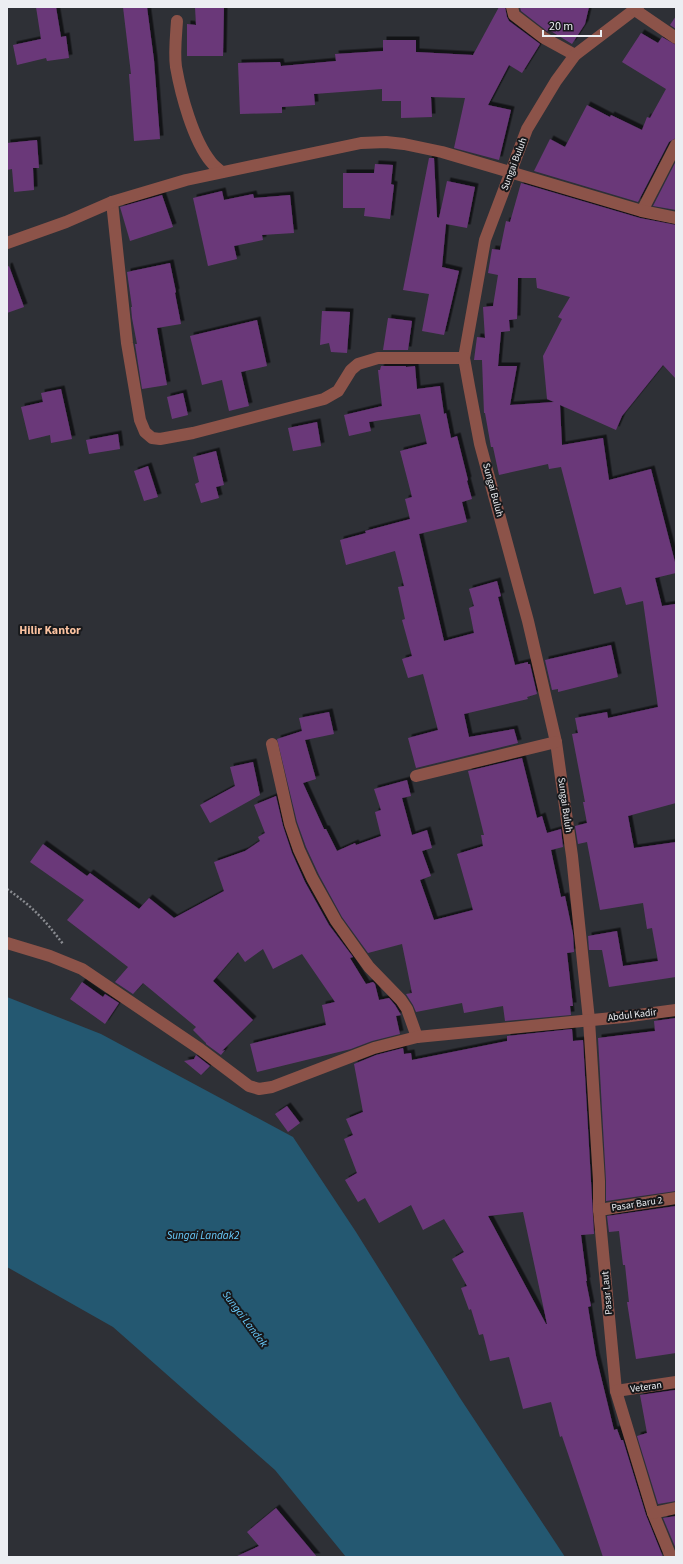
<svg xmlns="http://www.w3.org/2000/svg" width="683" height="1564" font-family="'Source Sans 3',sans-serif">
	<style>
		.water { fill: #245871 }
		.building { fill: #6a3979; fill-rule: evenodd; filter: url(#shadow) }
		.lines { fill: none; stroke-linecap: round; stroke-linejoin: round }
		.path { stroke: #898b90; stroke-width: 2.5; stroke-dasharray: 2 2; stroke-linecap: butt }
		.minor { stroke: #8c5349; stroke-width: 12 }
		.labels { text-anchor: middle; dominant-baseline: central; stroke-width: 4; stroke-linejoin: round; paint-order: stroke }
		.street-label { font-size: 10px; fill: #eceef2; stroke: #17181b }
		.water-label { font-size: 11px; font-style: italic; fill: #69ccfd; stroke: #17181b }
		.quarter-label { font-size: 12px; font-weight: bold; fill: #fbc2a0; stroke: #17181b }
	</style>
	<defs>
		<filter id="shadow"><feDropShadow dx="3.5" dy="-3.5" stdDeviation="0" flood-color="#0009"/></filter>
	</defs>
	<rect width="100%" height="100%" fill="#2e3036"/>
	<polygon class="water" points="7,997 101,1034 293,1137 356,1232 460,1398 565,1557 346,1557 275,1470 113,1327 7,1267"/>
	<g class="building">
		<polygon points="36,7 56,7 61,37 66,36 69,58 47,61 46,58 17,65 13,45 41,39"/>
		<polygon points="123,7 147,7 154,60 160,139 134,141 129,74 131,74"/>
		<polygon points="195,7 224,7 223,56 187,56 187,24 196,25"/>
		<polygon points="499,7 505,7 507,17 509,21 540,44 522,73 509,65 488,105 511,110 499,160 454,148 465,98 431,97 432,117 401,118 401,101 382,101 382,89 314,94 315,105 282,107 282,113 240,114 238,63 280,62 281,66 336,61 335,54 383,51 383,40 416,40 416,52 473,55"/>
		<polygon points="520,7 589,7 585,24 572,44 549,30 548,32 521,11"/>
		<polygon points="676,16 676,29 670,25"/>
		<polygon points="641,33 658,43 662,37 676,45 676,138 669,142 638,202 534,171 550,139 565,147 587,105 610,117 611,115 642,130 647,117 650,118 666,89 622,62"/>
		<polygon points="37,140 39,168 33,168 34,190 14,192 12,169 7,170 7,143"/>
		<polygon points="429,158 434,158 437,217 439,218 447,181 475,187 467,228 446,224 442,267 459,271 444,335 422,331 429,294 403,290"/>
		<polygon points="676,161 676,210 653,206"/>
		<polygon points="375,164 393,165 391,184 394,185 390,219 364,216 365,208 343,208 343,173 374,173"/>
		<path d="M521 183 640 218 676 225V379L663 365 622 416 616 430 560 405 562 445 603 438 609 480 651 469 676 566V573L655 578 662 606 675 604 676 612V803L628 816 634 848 676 842V977L609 987 602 950H589L588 936 617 931 623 966 658 961 652 928 647 929 643 903 600 910 587 842 578 844 575 826 587 823 583 802H585L572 734 578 733 575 718 607 712 608 718 658 707 643 601 626 605 621 587 594 594 561 467 549 469 548 464 499 475 493 447H491L485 413H484L482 360H474L477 337 485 338 483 307 493 306 498 275 488 273 492 249 500 250 506 221 510 222ZM518 278H536L537 288 570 297 558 317 562 319 543 356 547 399 554 402 510 405 517 366H498L501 332 510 331 509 320 517 319Z"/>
		<polygon points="222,191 224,200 253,194 254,198 290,195 294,233 262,235 263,240 234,246 237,259 208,266 193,198"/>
		<polygon points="162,195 173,227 130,241 120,207"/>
		<polygon points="170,263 176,292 175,293 181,324 157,328 167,385 142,389 135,344 137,344 132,318 131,307 132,307 127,272"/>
		<polygon points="9,266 24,307 7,313 7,267"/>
		<polygon points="322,311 350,312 347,353 331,352 329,343 320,345"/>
		<polygon points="388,318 412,321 408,350 383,350"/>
		<polygon points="257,320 267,366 241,372 249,406 229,411 222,380 202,385 190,336"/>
		<polygon points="381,366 406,366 406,367 415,366 417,389 440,386 444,414 446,413 451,438 457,436 468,480 467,481 472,499 462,502 467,522 419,534 444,641 474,633 469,608 474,606 469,589 497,581 501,596 498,597 515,665 528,662 528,664 530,664 537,694 527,697 528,699 464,714 469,737 514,729 518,743 416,768 408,738 438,730 423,674 408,678 402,659 412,656 402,620 405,619 398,587 404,586 395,551 346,565 340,540 366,533 365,531 410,519 405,499 412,497 400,451 427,444 420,414 369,422 371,431 349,436 344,415 382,406 378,370 380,370"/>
		<polygon points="61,389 72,439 51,443 50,435 29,440 21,407 43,402 41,393"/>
		<polygon points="183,393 188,415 172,419 167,397"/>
		<polygon points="317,422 321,446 293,451 288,428"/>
		<polygon points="118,434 120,449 89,454 86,440"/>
		<polygon points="216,451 224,485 216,487 219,498 201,503 195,484 199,482 193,457"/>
		<polygon points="148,466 158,497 144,501 134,471"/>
		<polygon points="611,645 618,677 558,692 558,689 552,690 545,660"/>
		<polygon points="329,712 334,734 305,740 316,779 303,783 324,829 326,829 337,851 355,843 356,845 381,836 375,812 381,810 374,789 407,780 411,796 402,798 412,835 427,830 432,848 422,851 431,876 420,880 434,920 473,910 457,854 483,846 481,835 484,835 468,771 522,758 537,818 542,816 547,833 561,829 563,847 551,850 561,897 565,896 573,934 574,952 567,953 573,1006 570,1006 571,1015 505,1021 503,1006 464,1013 462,1003 416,1012 413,1005 406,994 412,993 402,944 368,953 342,917 319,875 306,847 297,822 277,739 302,731 299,718"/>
		<polygon points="253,762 260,795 210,823 200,805 235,786 230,767"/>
		<polygon points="276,796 283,826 292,853 305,882 329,925 353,957 350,958 366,984 373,982 375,984 379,1000 389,998 395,1005 401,1015 396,1016 400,1034 372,1041 351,1049 257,1072 250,1044 326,1025 322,1005 335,1002 302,954 273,969 263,949 245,962 238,952 213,981 253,1020 222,1051 225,1050 221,1055 206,1044 206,1043 193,1030 196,1027 143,983 133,994 115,982 128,967 67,920 84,900 30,862 43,844 87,876 90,873 139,909 149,898 174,918 224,891 214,862 245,851 260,841 258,837 265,833 254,805"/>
		<polygon points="82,982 103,997 105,994 119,1003 105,1024 70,999"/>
		<polygon points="676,1018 676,1191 606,1201 606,1181 598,1038 655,1031 654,1021"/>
		<path d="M572 1029 573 1041 583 1040 594 1234 581 1235 587 1281H586L591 1306 588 1307 596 1356 614 1430 617 1429 621 1440H623L646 1515 663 1557H603L562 1436 560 1437 551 1402 523 1409 509 1357 490 1361 483 1334 479 1335 471 1309 469 1310 461 1288 467 1286 452 1259 464 1252 444 1219 423 1230 411 1205 379 1223 365 1198 358 1202 345 1180 357 1173 344 1139 353 1135 346 1119 363 1112 354 1064 376 1055 403 1048 404 1054 411 1053 412 1060 507 1041V1036ZM523 1212 547 1324H546L488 1216Z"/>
		<polygon points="196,1055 210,1066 201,1075 184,1061 194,1059"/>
		<polygon points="287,1106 300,1123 288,1132 275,1114"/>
		<polygon points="676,1206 676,1353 636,1359 627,1302 629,1302 625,1265 623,1265 619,1231 609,1232 607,1216"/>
		<polygon points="675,1390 676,1397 676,1501 658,1504 637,1436 647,1433 640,1395"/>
		<polygon points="276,1508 317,1557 235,1557 259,1546 247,1532"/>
		<polygon points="676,1516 676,1549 663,1518"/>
	</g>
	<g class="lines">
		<path class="path" d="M7 889C32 906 45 920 63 944"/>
		<g class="minor">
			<polyline points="512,7 514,15 544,38 575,55"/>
			<polyline points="638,7 575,55 556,81 527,129 485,240 464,358 469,386 480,444 528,621 556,742 572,856 589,1020 599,1181 599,1210 616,1391 653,1513 671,1557"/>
			<polyline points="635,10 676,38"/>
			<path d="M177 21C176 36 174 52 176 67 181 95 193 140 211 162 214 166 218 169 222 172"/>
			<polyline points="112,202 127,343 140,420 145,432 152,438 160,439 193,433 324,399 338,391 351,370 358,364 378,358 464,358"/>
			<polyline points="642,211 676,145"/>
			<polyline points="7,243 66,222 112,202 186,180 342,147 361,143 386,142 404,144 442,152 642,211 676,218"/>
			<polyline points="272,744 290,824 299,850 312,878 336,921 356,949 369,967 401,1000 407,1009 417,1037"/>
			<polyline points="416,776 556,742"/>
			<polyline points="7,943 50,956 82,969 200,1049 249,1086 259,1089 272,1087 374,1048 417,1037 623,1017 676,1010"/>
			<polyline points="599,1210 676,1198"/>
			<polyline points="616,1391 676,1382"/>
			<polyline points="653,1513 676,1508"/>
		</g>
	</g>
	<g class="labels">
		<g class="street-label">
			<text transform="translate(514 164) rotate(-69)">Sungai Buluh</text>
			<text transform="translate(493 490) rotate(75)">Sungai Buluh</text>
			<text transform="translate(565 805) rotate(82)">Sungai Buluh</text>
			<text transform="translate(632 1015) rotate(-7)">Abdul Kadir</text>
			<text transform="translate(637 1204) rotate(-9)">Pasar Baru 2</text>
			<text transform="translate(607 1293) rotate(-95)">Pasar Laut</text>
			<text transform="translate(646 1387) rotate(-8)">Veteran</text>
		</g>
		<g class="water-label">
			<text x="203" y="1235">Sungai Landak2</text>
			<text transform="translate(245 1319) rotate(53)">Sungai Landak</text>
		</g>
		<g class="quarter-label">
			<text x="50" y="630">Hilir Kantor</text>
		</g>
	</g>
	<rect width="683" height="1564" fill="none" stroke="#eceef2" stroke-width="16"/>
	<path d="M543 30v6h58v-6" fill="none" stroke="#eceef2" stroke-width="2"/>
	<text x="549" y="30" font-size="12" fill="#eceef2" stroke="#17181b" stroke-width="3" paint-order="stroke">20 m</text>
</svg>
